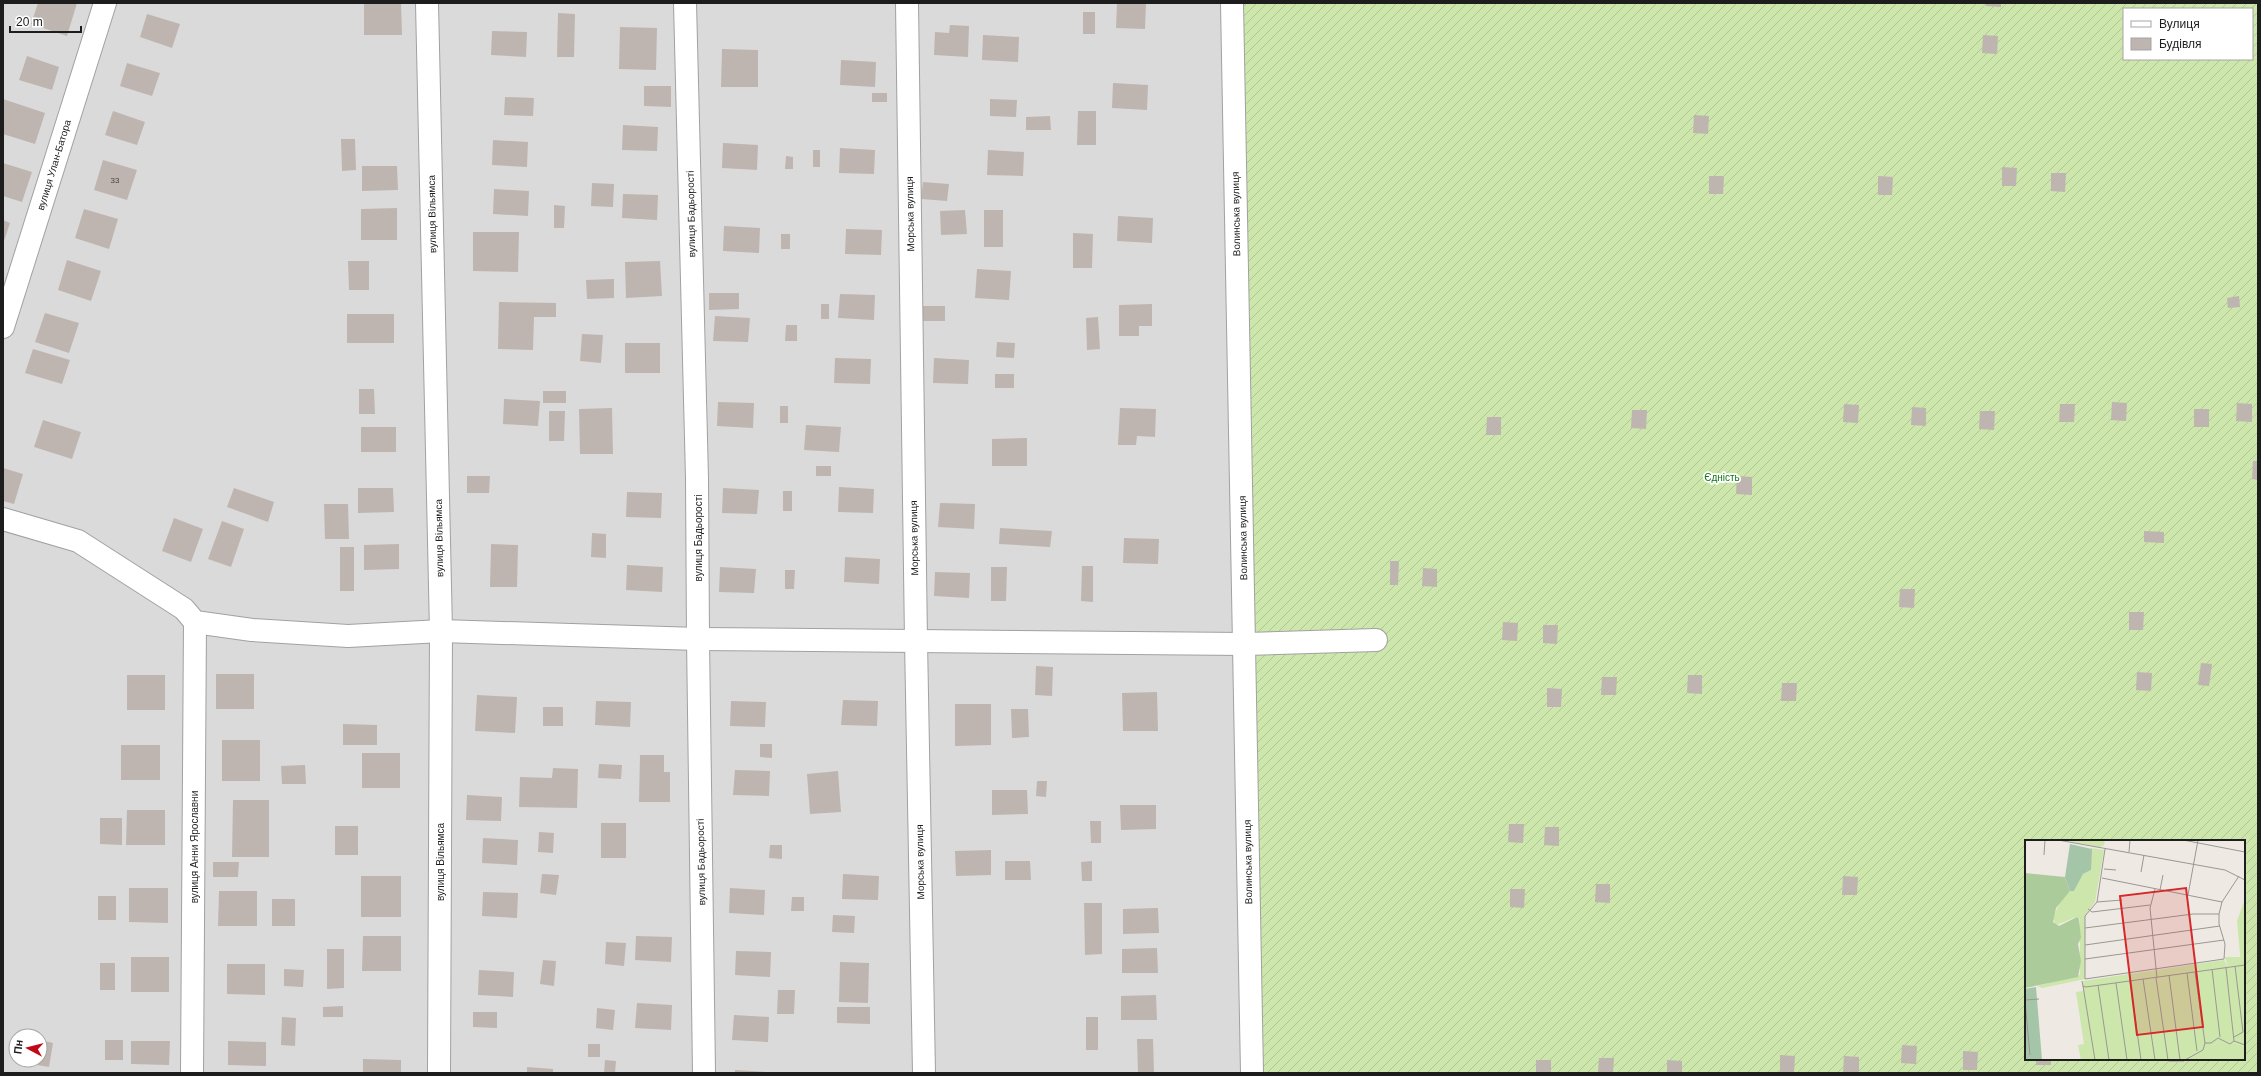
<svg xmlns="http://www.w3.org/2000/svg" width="2261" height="1076" font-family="Arial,sans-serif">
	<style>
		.residential { fill: #dbdada; fill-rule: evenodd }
		.garden { fill: url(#garden-furrows); fill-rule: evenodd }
		.building { fill: #beb5b0 }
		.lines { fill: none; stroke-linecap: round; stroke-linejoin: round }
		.minor-casing { stroke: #a1a1a1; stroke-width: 24 }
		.minor { stroke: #fff; stroke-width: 22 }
		.labels { text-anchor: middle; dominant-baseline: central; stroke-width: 3.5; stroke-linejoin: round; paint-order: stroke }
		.number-label { font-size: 8px; fill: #454342 }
		.street-label { font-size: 10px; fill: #1d1d1d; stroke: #fff }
		.park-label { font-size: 10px; fill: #107511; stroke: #fff }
		.inset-road { fill: none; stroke: #9a9794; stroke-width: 1 }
		.view { fill: #d62828; fill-opacity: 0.15; stroke: #d62828; stroke-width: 2 }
		.inset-edge { fill: none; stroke: #1d1d1d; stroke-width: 2 }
	</style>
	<defs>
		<pattern id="garden-furrows" width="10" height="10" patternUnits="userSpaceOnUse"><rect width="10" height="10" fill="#cce6ab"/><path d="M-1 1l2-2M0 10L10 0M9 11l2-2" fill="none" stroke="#afc593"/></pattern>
	</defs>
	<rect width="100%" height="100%" fill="#eee9e3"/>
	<path class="residential" d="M3 3H1240L1258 1073H3ZM16 1036H40V1060H16Z"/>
	<path class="garden" d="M1240 3H2258V1073H1258ZM2124 9H2252V59H2124ZM2026 841H2244V1059H2026Z"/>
	<g class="building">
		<polygon points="38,3 77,3 67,36 31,24"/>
		<polygon points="364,3 401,3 402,35 364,35"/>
		<polygon points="1117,3 1146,3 1145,29 1116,28"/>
		<polygon points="1986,3 2001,3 2001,7 1986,6"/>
		<rect x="1083" y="12" width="12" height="22"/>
		<polygon points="558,13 575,14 574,57 557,57"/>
		<polygon points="147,14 180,24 172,48 140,37"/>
		<polygon points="950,25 969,26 968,57 934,55 935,32 949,33"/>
		<polygon points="620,27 657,28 656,70 619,69"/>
		<polygon points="492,31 527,32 526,57 491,55"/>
		<polygon points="983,35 1019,37 1018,62 982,60"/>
		<polygon points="1983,35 1998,36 1997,54 1982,53"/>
		<polygon points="722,49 758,50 758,87 721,87"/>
		<polygon points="27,56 59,67 52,90 19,80"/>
		<polygon points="841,60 876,62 875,87 840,85"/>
		<polygon points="127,63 160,73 152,96 120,86"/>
		<polygon points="1113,83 1148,85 1147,110 1112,108"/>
		<polygon points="644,86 671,86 671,107 644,106"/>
		<rect x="872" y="93" width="15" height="9"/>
		<polygon points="505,97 534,98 533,116 504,115"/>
		<polygon points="3,99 45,113 35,144 3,134"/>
		<polygon points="990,99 1017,100 1016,117 990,116"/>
		<polygon points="113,111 145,122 137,145 105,135"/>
		<polygon points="1078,111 1096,111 1096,145 1077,145"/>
		<polygon points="1694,115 1709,116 1708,134 1693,133"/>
		<polygon points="1050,116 1051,130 1026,130 1026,117"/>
		<polygon points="623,125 658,127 657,151 622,150"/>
		<polygon points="341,139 355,139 356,170 342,171"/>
		<polygon points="493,140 528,142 527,167 492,165"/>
		<polygon points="723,143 758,145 757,170 722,168"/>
		<polygon points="840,148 875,150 874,174 839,173"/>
		<rect x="813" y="150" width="7" height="17"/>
		<polygon points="988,150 1024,152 1023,176 987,175"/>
		<polygon points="786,156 793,157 793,169 785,169"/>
		<polygon points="103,160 137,170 127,200 94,190"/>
		<polygon points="3,163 32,172 22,202 3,196"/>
		<polygon points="362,166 397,166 398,190 362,191"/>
		<polygon points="2002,167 2017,168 2016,186 2002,186"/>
		<polygon points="2051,173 2066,173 2065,192 2051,191"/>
		<polygon points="1709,176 1724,176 1723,194 1709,194"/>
		<polygon points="1878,176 1893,177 1892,195 1878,195"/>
		<polygon points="923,182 949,184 947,201 921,199"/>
		<polygon points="592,183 614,184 613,207 591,206"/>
		<polygon points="494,189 529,191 528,216 493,214"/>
		<polygon points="623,194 658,195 657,220 622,218"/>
		<polygon points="554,205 565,206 564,228 554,228"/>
		<polygon points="397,208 397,240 361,240 361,209"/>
		<polygon points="84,209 118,219 109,249 75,238"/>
		<polygon points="965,210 967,234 941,235 940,211"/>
		<rect x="984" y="210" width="19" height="37"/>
		<polygon points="1118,216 1153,218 1152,243 1117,241"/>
		<polygon points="3,220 10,223 3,244"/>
		<polygon points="724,226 760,228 759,253 723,251"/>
		<polygon points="846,229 882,230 881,255 845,254"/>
		<polygon points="473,232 519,232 518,272 473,271"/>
		<polygon points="1073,233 1093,234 1092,268 1073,268"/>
		<rect x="781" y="234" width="9" height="15"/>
		<polygon points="67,260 101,271 91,301 58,290"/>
		<polygon points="348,261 369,261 369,290 349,290"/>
		<polygon points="660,261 662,296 626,298 625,262"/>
		<polygon points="977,269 1011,271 1009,300 975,298"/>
		<polygon points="614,279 614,298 587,299 586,280"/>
		<polygon points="709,293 739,293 739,309 709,310"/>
		<polygon points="840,294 875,295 874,320 838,318"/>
		<polygon points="2239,296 2240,307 2228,308 2227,298"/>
		<polygon points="499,302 556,303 556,317 534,317 533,350 498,349"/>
		<rect x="821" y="304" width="8" height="15"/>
		<polygon points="1152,304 1152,326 1139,326 1139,336 1119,336 1119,305"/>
		<rect x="923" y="306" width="22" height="15"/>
		<polygon points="45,313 79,323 69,353 35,342"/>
		<rect x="347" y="314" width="47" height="29"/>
		<polygon points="715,316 750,318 748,342 713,341"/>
		<polygon points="1098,317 1100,349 1087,350 1086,318"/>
		<polygon points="786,325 797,325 797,341 785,341"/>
		<polygon points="582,334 603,335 601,363 580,361"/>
		<polygon points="997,342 1015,343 1014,358 996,357"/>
		<rect x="625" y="343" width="35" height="30"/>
		<polygon points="33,349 70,360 62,384 25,373"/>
		<polygon points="835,358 871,359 870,384 834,383"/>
		<polygon points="934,358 969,360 968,384 933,383"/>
		<rect x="995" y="374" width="19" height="14"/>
		<polygon points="359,389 374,389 375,414 359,414"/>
		<rect x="543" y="391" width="23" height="12"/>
		<polygon points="504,399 540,401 538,426 503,424"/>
		<polygon points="718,402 754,403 753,428 717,426"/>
		<polygon points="2112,402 2127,403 2126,421 2111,420"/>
		<polygon points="2237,403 2252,404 2252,422 2236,421"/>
		<polygon points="1844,404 1859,405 1858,423 1843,422"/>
		<polygon points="2060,404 2075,404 2074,422 2059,422"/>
		<rect x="780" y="406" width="8" height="17"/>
		<polygon points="1912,407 1926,408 1926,426 1911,425"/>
		<polygon points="612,408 613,454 580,454 579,409"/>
		<polygon points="1120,408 1156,409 1155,437 1137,436 1136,445 1118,445"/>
		<rect x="2194" y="409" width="15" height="18"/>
		<polygon points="1632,410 1647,410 1646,429 1631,428"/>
		<polygon points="549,411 565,411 564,441 549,441"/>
		<polygon points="1980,411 1995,411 1994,430 1979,429"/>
		<polygon points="1487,417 1501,417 1501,435 1486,435"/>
		<polygon points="43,420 81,432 72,459 34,447"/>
		<polygon points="806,425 841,427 839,452 804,450"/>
		<rect x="361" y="427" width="35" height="25"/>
		<polygon points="1027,438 1027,466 992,466 992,439"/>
		<polygon points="2253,461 2258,461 2258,480 2252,479"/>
		<rect x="816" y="466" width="15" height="10"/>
		<polygon points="3,468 23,474 14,504 3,501"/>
		<polygon points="467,476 490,476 489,493 467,493"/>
		<polygon points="1737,476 1752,477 1752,495 1736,494"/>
		<polygon points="839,487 874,489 873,513 838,512"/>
		<polygon points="234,488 274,502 268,522 227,507"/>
		<polygon points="358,488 393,488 394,512 358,513"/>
		<polygon points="723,488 759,490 757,514 722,513"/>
		<rect x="783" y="491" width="9" height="20"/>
		<polygon points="627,492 662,493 661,518 626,517"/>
		<polygon points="940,503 975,504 974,529 938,527"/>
		<polygon points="324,504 348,504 349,539 325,539"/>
		<polygon points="174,518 203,529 191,562 162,551"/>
		<polygon points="222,521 244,529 231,567 208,559"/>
		<polygon points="1000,528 1052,531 1050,547 999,544"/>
		<polygon points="2144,531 2164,532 2164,543 2144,542"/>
		<polygon points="592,533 606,534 606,558 591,557"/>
		<polygon points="1124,538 1159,539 1158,564 1123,563"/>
		<polygon points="399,544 399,569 364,570 364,545"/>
		<polygon points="491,544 518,545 517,587 490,587"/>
		<rect x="340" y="547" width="14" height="44"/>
		<polygon points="845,557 880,559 879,584 844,582"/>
		<polygon points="1390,561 1399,561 1398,585 1390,585"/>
		<polygon points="627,565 663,567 662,592 626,590"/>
		<polygon points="1082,566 1093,566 1093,602 1081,601"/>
		<polygon points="720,567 756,569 754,593 719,592"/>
		<polygon points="991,567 1007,567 1006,601 991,601"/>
		<polygon points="1423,568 1437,569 1437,587 1422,586"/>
		<polygon points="785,570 795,570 794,589 785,589"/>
		<polygon points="935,572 970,573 969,598 934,596"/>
		<polygon points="1900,589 1915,589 1914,608 1899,607"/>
		<polygon points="2129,612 2144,612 2143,630 2129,630"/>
		<polygon points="1503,622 1518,623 1517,641 1502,640"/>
		<polygon points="1543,625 1558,625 1557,644 1543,643"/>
		<polygon points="2201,663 2212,664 2209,686 2198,685"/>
		<polygon points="1036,666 1053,667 1052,696 1035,695"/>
		<polygon points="2137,672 2152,673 2151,691 2136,690"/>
		<rect x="216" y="674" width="38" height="35"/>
		<rect x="127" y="675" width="38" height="35"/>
		<polygon points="1688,675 1702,675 1702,694 1687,693"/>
		<polygon points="1602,677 1617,677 1616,695 1601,695"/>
		<polygon points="1782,683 1797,683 1796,701 1781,701"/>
		<polygon points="1547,688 1562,689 1561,707 1547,707"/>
		<polygon points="1157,692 1158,731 1123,731 1122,693"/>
		<polygon points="477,695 517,697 515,733 475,731"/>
		<polygon points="843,700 878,701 877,726 841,725"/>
		<polygon points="596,701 631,702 630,727 595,725"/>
		<polygon points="731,701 766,702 765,727 730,726"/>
		<polygon points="955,704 991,704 991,745 955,746"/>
		<rect x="543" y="707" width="20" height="19"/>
		<polygon points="1011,709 1028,709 1029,737 1012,738"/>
		<polygon points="343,724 377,725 377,745 343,745"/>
		<rect x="222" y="740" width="38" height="41"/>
		<polygon points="760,744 772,744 772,758 760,757"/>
		<rect x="121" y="745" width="39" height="35"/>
		<rect x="362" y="753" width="38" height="35"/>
		<polygon points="640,755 664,755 664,772 670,772 670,802 639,802"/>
		<polygon points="599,764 622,765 621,779 598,778"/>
		<polygon points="305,765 306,784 282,784 281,766"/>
		<polygon points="553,768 578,769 577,808 519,807 520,777 552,778"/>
		<polygon points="735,770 770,771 769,796 733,795"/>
		<polygon points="838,771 841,812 810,814 807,774"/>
		<polygon points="1037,781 1047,781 1046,797 1036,796"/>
		<polygon points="992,790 1027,790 1028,814 992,815"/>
		<polygon points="467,795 502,797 501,821 466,820"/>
		<polygon points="233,800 269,800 269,857 232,857"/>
		<polygon points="1120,805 1156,805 1156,829 1121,830"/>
		<polygon points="127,810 165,810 165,845 126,845"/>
		<polygon points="100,818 122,818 122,845 100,844"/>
		<polygon points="1090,821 1101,821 1101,843 1091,843"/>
		<rect x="601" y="823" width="25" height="35"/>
		<polygon points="1509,824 1524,824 1523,843 1508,842"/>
		<rect x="335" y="826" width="23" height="29"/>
		<polygon points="1545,827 1559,827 1559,846 1544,845"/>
		<polygon points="539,832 554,833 553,853 538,852"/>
		<polygon points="483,838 518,840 517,865 482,863"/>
		<polygon points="770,845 782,845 782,859 769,858"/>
		<polygon points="991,850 991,875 956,876 955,851"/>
		<polygon points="1005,861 1030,861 1031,880 1005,880"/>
		<polygon points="1092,861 1092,881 1082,881 1081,862"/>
		<polygon points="213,862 239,862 238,877 213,877"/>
		<polygon points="542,874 559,875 556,895 540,893"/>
		<polygon points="843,874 879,876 878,900 842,899"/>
		<rect x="361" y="876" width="40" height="41"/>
		<polygon points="1843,876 1858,877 1857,895 1842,895"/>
		<polygon points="1596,884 1610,884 1610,903 1595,902"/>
		<polygon points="129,888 168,888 168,923 129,922"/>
		<polygon points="730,888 765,890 764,915 729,913"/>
		<polygon points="1510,889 1525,889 1524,908 1510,907"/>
		<polygon points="219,891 257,891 257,926 218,926"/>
		<polygon points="483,892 518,893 517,918 482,916"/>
		<rect x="98" y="896" width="18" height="24"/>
		<polygon points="792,897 804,897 804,911 791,911"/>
		<rect x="272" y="899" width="23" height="27"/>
		<polygon points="1084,903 1102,903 1102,954 1085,955"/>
		<polygon points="1158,908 1159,933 1123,934 1123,909"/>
		<polygon points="833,915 855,916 854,933 832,932"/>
		<polygon points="363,936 401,936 401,971 362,971"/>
		<polygon points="636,936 672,937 671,962 635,960"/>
		<polygon points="606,942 626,943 624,966 605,964"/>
		<polygon points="1157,948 1158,973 1122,973 1122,949"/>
		<polygon points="327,949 344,949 344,988 327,989"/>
		<polygon points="736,951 771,952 770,977 735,975"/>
		<rect x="131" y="957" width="38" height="35"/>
		<polygon points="543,960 556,961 554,986 540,984"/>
		<polygon points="840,962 869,963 868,1003 839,1002"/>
		<rect x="100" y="963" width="15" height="27"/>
		<polygon points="227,964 265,964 265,995 227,994"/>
		<polygon points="284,969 304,970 303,987 284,986"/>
		<polygon points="479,970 514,972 513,997 478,995"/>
		<polygon points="778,990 795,990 794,1014 777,1014"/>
		<polygon points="1156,995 1157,1020 1121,1020 1121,996"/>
		<polygon points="637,1003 672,1005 671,1030 635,1028"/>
		<polygon points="343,1006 343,1017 323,1017 323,1007"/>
		<polygon points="837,1007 870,1007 870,1024 837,1023"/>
		<polygon points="597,1008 615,1010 613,1030 596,1028"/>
		<polygon points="473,1012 497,1012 497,1028 473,1027"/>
		<polygon points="734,1015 769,1017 768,1042 732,1040"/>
		<polygon points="282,1017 296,1018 295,1046 281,1045"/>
		<rect x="1086" y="1017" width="12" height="33"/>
		<polygon points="1137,1039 1153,1039 1154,1073 1138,1073"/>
		<polygon points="40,1040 53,1043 49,1067 13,1061 40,1060"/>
		<rect x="105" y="1040" width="18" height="20"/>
		<polygon points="131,1041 170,1041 169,1065 131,1064"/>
		<polygon points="228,1041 266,1042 266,1066 228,1065"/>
		<rect x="588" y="1044" width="12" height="13"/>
		<polygon points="1902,1045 1917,1046 1916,1064 1901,1063"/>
		<polygon points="1963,1051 1978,1052 1977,1070 1963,1070"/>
		<polygon points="1780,1055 1795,1056 1794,1073 1780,1073"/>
		<polygon points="1844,1056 1859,1057 1859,1073 1843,1073"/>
		<polygon points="1599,1058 1614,1058 1613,1073 1598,1073"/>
		<polygon points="363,1059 401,1060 401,1073 363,1073"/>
		<rect x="2036" y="1059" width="15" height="6"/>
		<rect x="2169" y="1059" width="15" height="3"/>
		<polygon points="605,1060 616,1061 615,1073 604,1073"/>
		<rect x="1536" y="1060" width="15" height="13"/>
		<polygon points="1667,1060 1682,1061 1682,1073 1667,1073"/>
		<polygon points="527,1067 553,1069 553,1073 527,1073"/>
		<polygon points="735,1070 767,1072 767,1073 735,1073"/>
	</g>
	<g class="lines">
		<defs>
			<g id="minor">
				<polyline points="427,3 441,631 439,1073"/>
				<polyline points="685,3 697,478 698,639 704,1073"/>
				<polyline points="907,3 916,640 924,1073"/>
				<polyline points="1232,3 1252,1073"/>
				<polyline points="3,327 105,3"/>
				<polyline points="3,519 78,541 184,609 195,622 252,630 348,636 441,631 698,639 1245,644 1376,640"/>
				<polyline points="192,1073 195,622"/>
			</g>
		</defs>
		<use href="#minor" class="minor-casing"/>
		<use href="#minor" class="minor"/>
	</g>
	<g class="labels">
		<g class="number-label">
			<text x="115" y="180">33</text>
		</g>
		<g class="street-label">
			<text transform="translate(54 165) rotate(-73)">вулиця Улан-Батора</text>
			<text transform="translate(432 214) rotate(-91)">вулиця Вільямса</text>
			<text transform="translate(691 214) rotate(-91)">вулиця Бадьорості</text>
			<text transform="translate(910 214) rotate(-91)">Морська вулиця</text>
			<text transform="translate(1236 214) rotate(-91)">Волинська вулиця</text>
			<text transform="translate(439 538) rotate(-91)">вулиця Вільямса</text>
			<text transform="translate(698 538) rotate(-90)">вулиця Бадьорості</text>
			<text transform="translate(914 538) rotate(-91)">Морська вулиця</text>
			<text transform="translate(1243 538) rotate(-91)">Волинська вулиця</text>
			<text transform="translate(194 847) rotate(-90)">вулиця Анни Ярославни</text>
			<text transform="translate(440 862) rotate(-90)">вулиця Вільямса</text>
			<text transform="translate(701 862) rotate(-91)">вулиця Бадьорості</text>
			<text transform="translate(920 862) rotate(-91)">Морська вулиця</text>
			<text transform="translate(1248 862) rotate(-91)">Волинська вулиця</text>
		</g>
		<g class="park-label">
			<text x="1722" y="477">Єдність</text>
		</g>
	</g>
	<g transform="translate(2025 840)">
		<rect width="220" height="220" fill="#eee9e3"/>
		<path d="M66 8 79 10 70 62 60 76V139L17 148 12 146 55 135V79L51 77 31 85 28 78 35 62 45 51H49L58 34 66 30ZM200 117H216V125L203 127ZM197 201 220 206V220H160Z" fill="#cce6ab"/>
		<path d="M0 33 40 37 45 51 31 68 28 82 34 86 52 77 54 79 56 98 53 104 56 121 53 137 0 148Z" fill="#accb9a"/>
		<path d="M45 4 67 9 66 30 58 34 49 51H45L40 37ZM11 147 17 220H0V149Z" fill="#a5c5a8"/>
		<path d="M39 0H80L79 5 75 7ZM220 59V206L197 201 160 220H56L53 205 59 204 51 152 58 151V141L199 120 203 127 216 125 212 81Z" fill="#cce6ab"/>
		<path class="inset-road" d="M33 0 200 30 220 40M158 0 220 12M80 9 72 62 60 76V139L199 119 200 104 194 84V74L197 62 214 36M104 12 105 0M19 15 20 0M79 29 91 30M116 32 119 15M77 38 197 62M130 49 125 68 132 138M135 50 138 35M163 55 173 0M72 62 97 60M63 69 67 72 125 65M60 88 168 74H194M60 105 195 86M60 119 199 100M201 128 209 201M187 129 195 197M170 132 180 203M162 133 172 211M144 135 155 220M131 138 143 220M118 139 130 220M57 141 58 146 61 147 220 125M105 141 116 220M91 143 102 220M73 145 84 220M58 146 70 220M0 160 14 159M0 161 5 215M209 197 218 192 210 126M160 220 178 210 180 203H186L193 198 205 204 209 201 220 205"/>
		<path class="view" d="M161 48 178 187 112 195 95 56Z"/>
		<rect width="220" height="220" class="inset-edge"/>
	</g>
	<rect width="2261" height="1076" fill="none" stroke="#1d1d1d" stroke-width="8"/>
	<rect x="2123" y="8" width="130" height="52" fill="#ffffff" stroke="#a5a5a5"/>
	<rect x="2131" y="21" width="20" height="6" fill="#ffffff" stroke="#a5a5a5"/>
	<text x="2159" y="28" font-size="12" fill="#1d1d1d">Вулиця</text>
	<rect x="2131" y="38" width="20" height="12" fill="#beb5b0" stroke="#a5a5a5"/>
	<text x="2159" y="48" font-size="12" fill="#1d1d1d">Будівля</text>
	<g transform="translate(28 1048) rotate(277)"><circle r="19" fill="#ffffff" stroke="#a5a5a5"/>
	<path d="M0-3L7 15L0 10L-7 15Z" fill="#c00917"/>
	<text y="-6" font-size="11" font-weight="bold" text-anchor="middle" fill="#1d1d1d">Пн</text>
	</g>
	<path d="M10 26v6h71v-6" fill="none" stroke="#1d1d1d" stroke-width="2"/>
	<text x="16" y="26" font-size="12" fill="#1d1d1d" stroke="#ffffff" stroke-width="3" paint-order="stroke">20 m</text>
</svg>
